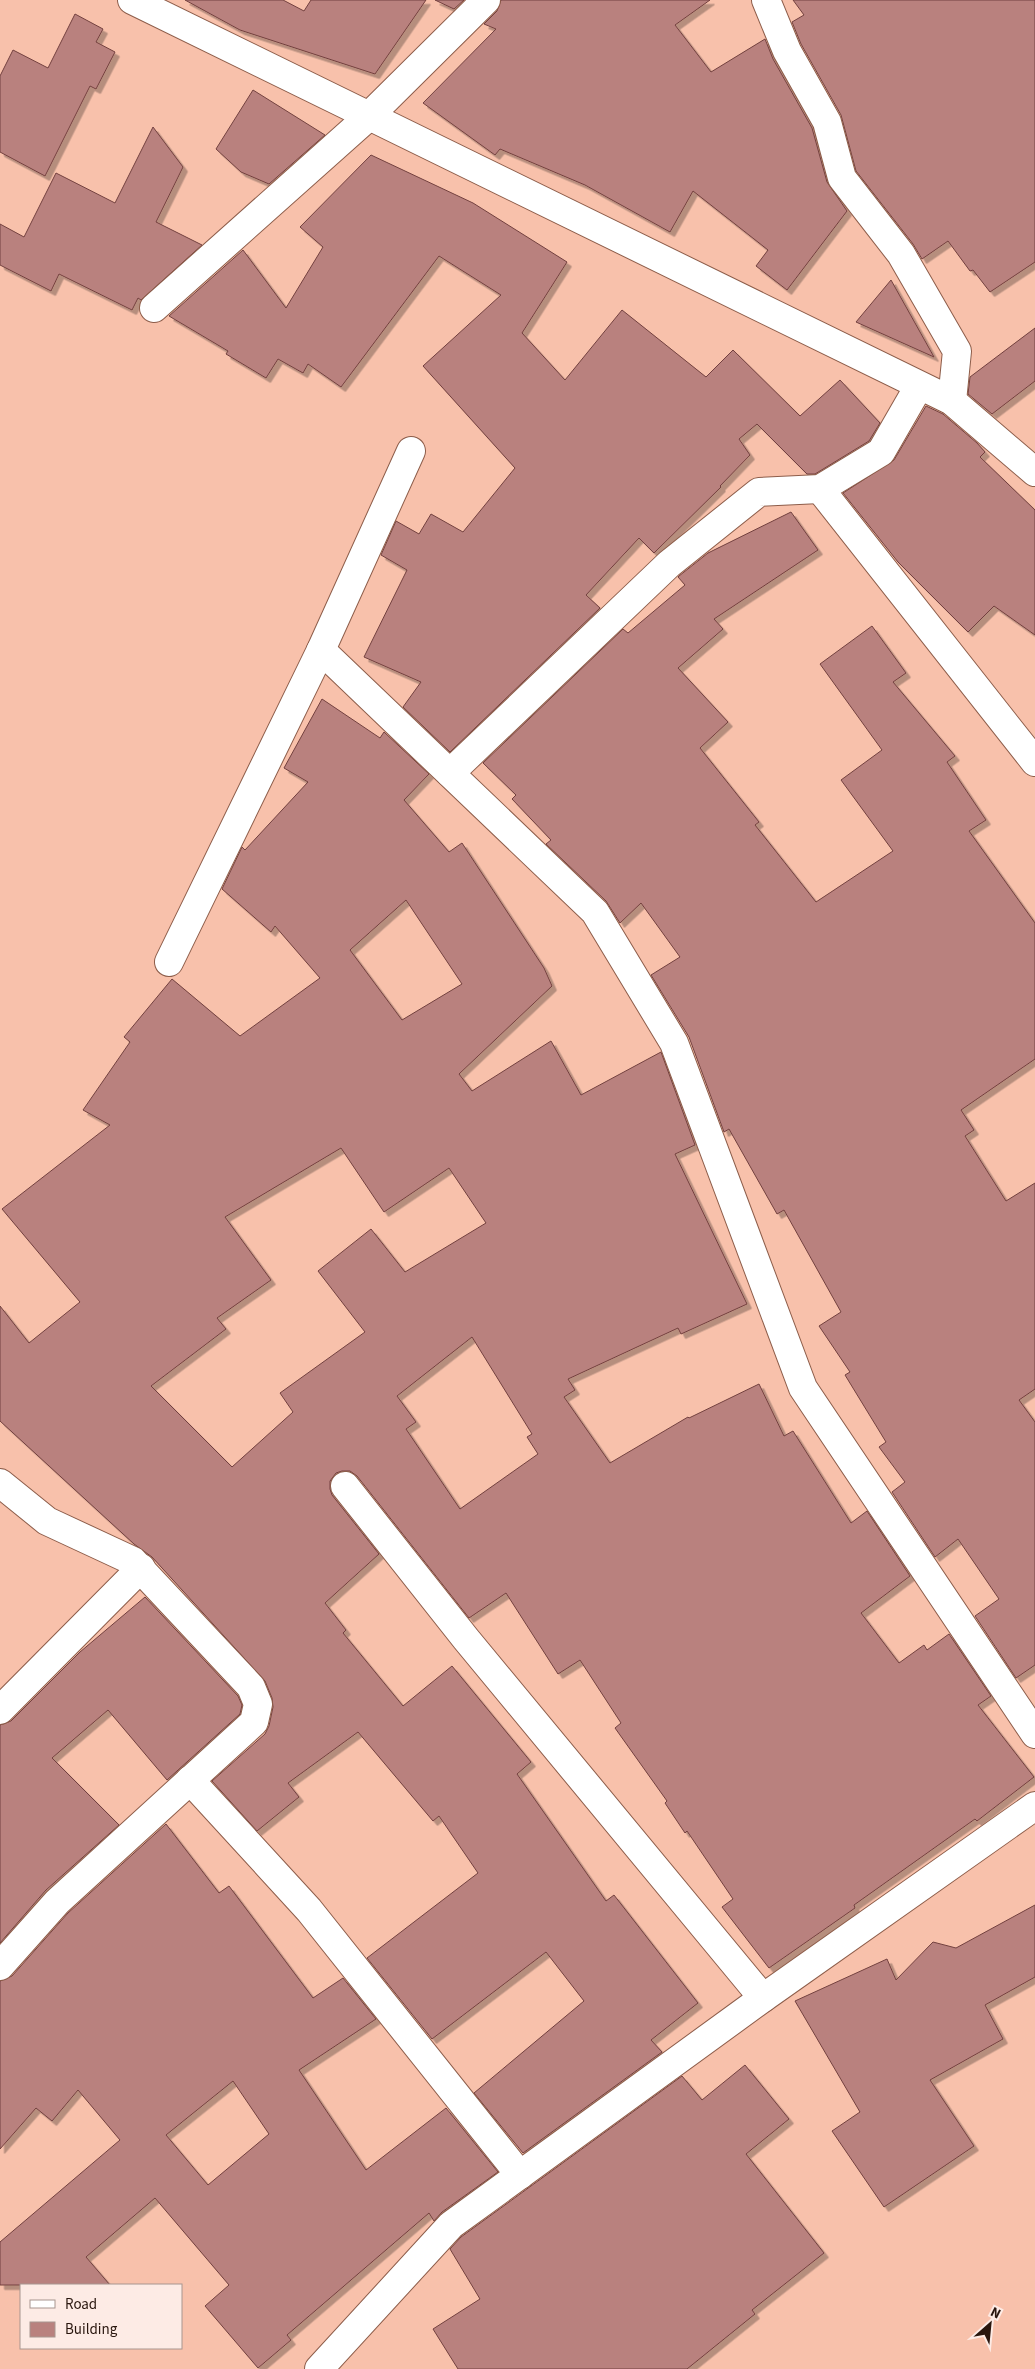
<svg xmlns="http://www.w3.org/2000/svg" width="1035" height="2369" font-family="'Source Sans 3',sans-serif">
	<style>
		.building { fill: #b9817e; stroke: #73413f; fill-rule: evenodd; filter: url(#shadow) }
		.lines { fill: none; stroke-linecap: round; stroke-linejoin: round }
		.minor-casing { stroke: #8d5d4a; stroke-width: 30 }
		.minor { stroke: #fff; stroke-width: 28 }
	</style>
	<defs>
		<filter id="shadow"><feDropShadow dx="4.5" dy="4.5" stdDeviation="0" flood-color="#0004"/></filter>
	</defs>
	<rect width="100%" height="100%" fill="#f8c1ab"/>
	<g class="building">
		<polygon points="185,0 283,0 304,11 311,0 426,0 375,74 240,30"/>
		<polygon points="435,0 464,0 454,9"/>
		<polygon points="501,0 710,0 675,25 711,72 765,39 773,59 812,128 827,182 847,211 787,290 756,266 768,250 693,191 670,232 585,185 500,149 495,155 423,103 496,29 484,24 497,11"/>
		<polygon points="793,0 1035,0 1035,262 990,292 973,270 970,271 948,241 922,259 913,244 856,171 841,115 801,44 792,22 804,15"/>
		<polygon points="75,14 103,29 96,42 115,52 96,89 90,86 45,176 0,152 0,76 13,50 48,68"/>
		<polygon points="253,90 325,135 269,184 241,172 216,149"/>
		<polygon points="153,127 183,167 156,222 202,245 141,300 138,298 132,310 59,274 51,291 0,265 0,224 24,237 56,173 115,203"/>
		<polygon points="371,155 473,203 567,262 522,333 565,380 622,310 706,377 733,350 800,416 840,380 880,423 869,441 815,474 807,474 757,424 739,439 750,455 720,486 721,487 654,553 639,538 586,595 600,608 450,752 403,707 421,682 364,657 407,570 381,555 396,521 419,534 431,514 463,532 515,468 423,366 501,295 439,256 341,387 308,364 303,373 278,359 266,378 226,354 228,351 169,316 243,250 286,308 323,247 300,227"/>
		<polygon points="891,280 934,357 856,322"/>
		<polygon points="1035,328 1035,381 992,414 968,394 970,377"/>
		<polygon points="926,406 943,414 977,443 985,452 980,457 1035,510 1035,635 994,606 968,632 898,562 843,493 894,460"/>
		<polygon points="791,512 818,550 714,619 723,629 678,668 728,722 700,748 759,822 755,825 816,902 893,851 841,780 882,750 820,664 872,626 906,673 893,682 955,756 947,762 986,820 969,831 1035,923 1035,1059 961,1110 974,1130 965,1136 1006,1201 1035,1183 1035,1389 1019,1400 1035,1422 1035,1665 1016,1678 975,1616 999,1599 958,1539 935,1557 892,1492 905,1482 879,1447 886,1442 845,1375 850,1372 819,1326 841,1312 784,1210 777,1214 729,1129 724,1132 689,1037 651,975 680,957 641,903 620,923 606,901 546,844 551,840 512,799 516,795 483,763 623,629 628,633 685,585 678,577 679,576 708,553"/>
		<path d="M322 699 380 738 384 732 429 774 404 800 449 852 462 843 544 968 552 986 459 1074 472 1091 551 1041 581 1095 661 1052 695 1145 675 1154 747 1304 681 1334 678 1328 568 1379 575 1390 564 1397 610 1463 688 1417 689 1418 759 1384 784 1436 793 1431 851 1523 867 1511 910 1576 861 1613 899 1663 924 1645 927 1650 949 1634 991 1696 978 1705 1034 1777 977 1821 975 1819 854 1905 855 1908 769 1968 722 1907 733 1899 687 1831 685 1833 665 1803 667 1801 615 1728 621 1723 580 1660 558 1674 506 1593 469 1618 357 1476 350 1471H342L336 1473 330 1481V1489L332 1495 379 1554 325 1603 346 1630 343 1633 403 1706 452 1666 531 1762 517 1774 606 1901 614 1895 698 2003 651 2040 662 2052 523 2153 474 2093 584 2001 546 1952 432 2039 367 1958 478 1873 439 1816 433 1821 358 1732 288 1783 299 1797 257 1831 212 1781 265 1734 269 1726 273 1707 272 1698 265 1681 152 1557 134 1544 0 1421V1306L29 1343 80 1302 2 1209 110 1125 83 1110 130 1042 124 1037 172 979 240 1036 320 978 275 926 271 932 222 889 242 847 245 850 308 782 284 768ZM406 900 462 984 402 1020 350 950ZM341 1148 384 1212 449 1168 486 1223 405 1272 371 1229 318 1271 365 1332 280 1393 293 1412 232 1467 151 1386 226 1329 217 1318 271 1280 225 1217ZM472 1337 532 1434 527 1437 538 1454 460 1509 406 1429 416 1422 397 1396Z"/>
		<polygon points="145,1597 238,1696 242,1705 240,1714 167,1780 108,1710 52,1758 119,1825 46,1890 0,1943 0,1725 11,1721 80,1652"/>
		<path d="M166 1824 219 1893 229 1886 313 1998 343 1978 376 2019 299 2070 366 2170 446 2108 498 2172 442 2212 434 2221 429 2213 287 2335 291 2340 258 2368 205 2306 229 2285 155 2198 86 2257 110 2285H0V2242L120 2140 78 2090 52 2121 36 2108 0 2149V1981L12 1976 68 1913ZM233 2081 269 2134 208 2185 166 2135Z"/>
		<polygon points="1035,1905 1035,1977 985,2005 1003,2039 930,2080 974,2146 884,2207 832,2131 860,2112 795,2001 887,1959 896,1980 933,1942 956,1948"/>
		<polygon points="745,2065 789,2119 746,2154 824,2253 752,2310 755,2314 687,2369 458,2369 433,2329 480,2299 450,2249 461,2237 682,2076 702,2100"/>
	</g>
	<g class="lines">
		<defs>
			<g id="minor">
				<polyline points="132,0 952,401 1035,472"/>
				<polyline points="766,0 787,51 827,122 842,178 901,254 957,351 952,401"/>
				<polyline points="154,308 368,117 486,0"/>
				<polyline points="820,489 1035,762"/>
				<polyline points="321,650 595,912 674,1043 803,1388 1035,1734"/>
				<polyline points="450,773 669,564 759,492 820,489 881,452 919,386"/>
				<polyline points="169,962 321,650 411,451"/>
				<polyline points="0,1483 47,1521 133,1561 251,1687 258,1704 254,1722 57,1902 0,1966"/>
				<polyline points="345,1486 466,1639 763,1998"/>
				<polyline points="0,1710 141,1568"/>
				<polyline points="190,1780 309,1910 520,2175"/>
				<polyline points="319,2369 451,2225 763,1998 1035,1806"/>
			</g>
		</defs>
		<use href="#minor" class="minor-casing"/>
		<use href="#minor" class="minor"/>
	</g>
	<rect x="20" y="2284" width="162" height="65" fill="#fdebe5" stroke="#a8968f"/>
	<rect x="30" y="2300" width="25" height="8" fill="#ffffff" stroke="#a8968f"/>
	<text x="65" y="2309" font-size="15" fill="#29160e">Road</text>
	<rect x="30" y="2322" width="25" height="15" fill="#b9817e" stroke="#a8968f"/>
	<text x="65" y="2334" font-size="15" fill="#29160e">Building</text>
	<g transform="translate(990 2324) rotate(27)" stroke="#fdebe5" stroke-width="4" paint-order="stroke">
	<path d="M0-4L9 19L0 12L-9 19Z" fill="#29160e"/>
	<text y="-8" font-size="14" font-weight="bold" text-anchor="middle" fill="#29160e">N</text>
	</g>
</svg>
